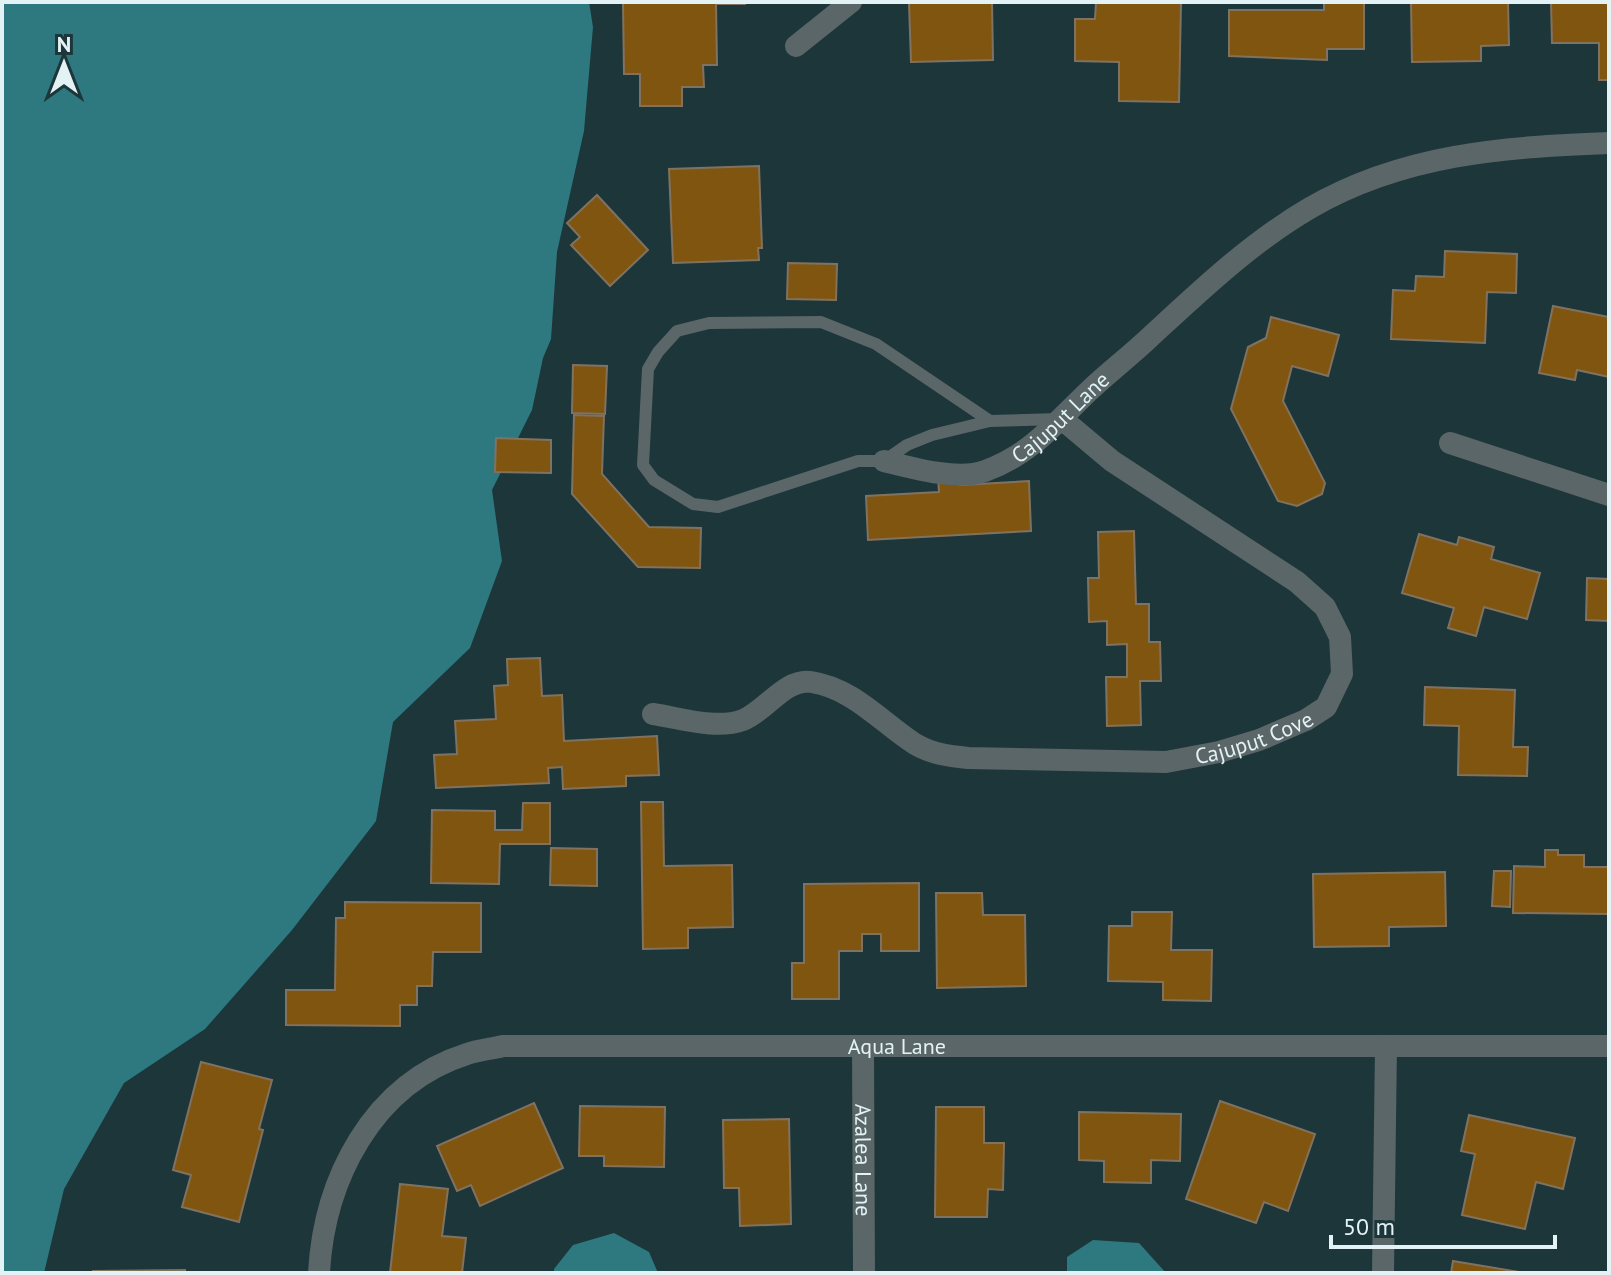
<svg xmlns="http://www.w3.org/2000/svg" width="1611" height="1275" font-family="'PT Sans',sans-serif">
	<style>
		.water { fill: #2e7880 }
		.building { fill: #80550f; stroke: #807260; stroke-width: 2 }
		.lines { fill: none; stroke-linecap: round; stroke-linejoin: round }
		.service { stroke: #5a6667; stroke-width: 12 }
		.minor { stroke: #5a6667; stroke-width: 22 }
		.labels { text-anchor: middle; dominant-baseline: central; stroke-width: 6; stroke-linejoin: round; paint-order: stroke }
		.street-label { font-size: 22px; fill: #e3f2f4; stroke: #1d3639 }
	</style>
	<rect width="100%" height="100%" fill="#1d3639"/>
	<g class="water">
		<polygon points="2,2 589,2 593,27 584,131 557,252 551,339 543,358 532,410 492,490 502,561 470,648 393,722 376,821 292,930 205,1029 124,1083 64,1189 44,1273 2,1273"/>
		<polygon points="614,1233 649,1252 658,1273 554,1273 554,1269 573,1245"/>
		<polygon points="1093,1240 1139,1243 1166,1273 1067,1273 1067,1257"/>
	</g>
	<g class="building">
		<polygon points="623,2 745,2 745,4 716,4 717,65 703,65 704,87 682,87 682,106 640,106 640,74 624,74"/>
		<polygon points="992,2 993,60 911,62 909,3"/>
		<polygon points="1096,2 1181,2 1179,102 1119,101 1119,62 1075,61 1075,19 1095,19"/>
		<polygon points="1324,2 1364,2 1364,49 1327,49 1327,60 1229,56 1229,10 1324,10"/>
		<polygon points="1411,2 1508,2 1509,45 1481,46 1481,61 1412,62"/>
		<polygon points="1551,2 1609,2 1609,80 1599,80 1599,43 1552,43"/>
		<polygon points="759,166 762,248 758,248 759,260 673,263 669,169"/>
		<polygon points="597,195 648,250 610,286 571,245 580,237 567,223"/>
		<polygon points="1445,251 1517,254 1516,293 1487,292 1485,343 1391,339 1393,290 1415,291 1416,276 1444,277"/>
		<polygon points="788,263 837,264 836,300 787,299"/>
		<polygon points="1553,306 1609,317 1609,377 1577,370 1575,380 1539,373"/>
		<polygon points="1271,317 1339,335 1328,376 1292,366 1283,401 1325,483 1322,494 1297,506 1278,501 1231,409 1248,347 1266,338"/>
		<polygon points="573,365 607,366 605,414 572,413"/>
		<polygon points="574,415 604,416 602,474 649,527 701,528 700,568 638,567 572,494"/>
		<polygon points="496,438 551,440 551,473 495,472"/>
		<polygon points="938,478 961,485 1029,481 1031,531 868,540 866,496 939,492"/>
		<polygon points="1134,531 1136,604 1149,604 1149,642 1160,642 1161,681 1140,681 1141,725 1107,726 1106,677 1127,677 1127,644 1107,645 1107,621 1089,622 1088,578 1099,578 1098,532"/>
		<polygon points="1419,534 1457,545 1459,537 1494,547 1491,559 1540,573 1527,619 1484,607 1476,636 1448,628 1454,608 1402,593"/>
		<polygon points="1587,578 1609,579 1609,621 1586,620"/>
		<polygon points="540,658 542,696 562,695 564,741 657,736 659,775 626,776 626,786 563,789 562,767 548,768 549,783 436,788 434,755 457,754 455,721 496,719 494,686 508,685 507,659"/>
		<polygon points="1425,687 1515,690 1513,747 1528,747 1527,776 1458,775 1459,726 1424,725"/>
		<polygon points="641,802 663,802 664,866 732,865 733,927 688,928 688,948 643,949"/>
		<polygon points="523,803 550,803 550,844 500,844 499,884 431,883 432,810 495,811 495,830 522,830"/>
		<polygon points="551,848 597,849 597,886 550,885"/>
		<polygon points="1545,850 1558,850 1558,855 1584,855 1584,867 1609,867 1609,914 1513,913 1514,866 1545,867"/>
		<polygon points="1494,871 1511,871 1510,907 1492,906"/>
		<polygon points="1445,872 1446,926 1389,927 1389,946 1314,947 1313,874"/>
		<polygon points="919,883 919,951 881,951 881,934 862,934 862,951 839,951 839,999 792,999 792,963 804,963 804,884"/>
		<polygon points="936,893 982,893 983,915 1025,915 1026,986 937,988"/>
		<polygon points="345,902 481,903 481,952 433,952 432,986 417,986 417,1005 400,1005 400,1026 286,1025 286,990 335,990 336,918 345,918"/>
		<polygon points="1132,912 1172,912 1171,950 1212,950 1211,1001 1163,1000 1163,982 1108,981 1109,926 1132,926"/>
		<polygon points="201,1062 272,1080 259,1129 263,1130 239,1222 182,1207 191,1175 173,1170"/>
		<polygon points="1220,1101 1315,1134 1288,1211 1264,1202 1256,1223 1186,1199"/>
		<polygon points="534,1103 563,1168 480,1206 471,1185 457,1191 437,1146"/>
		<polygon points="580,1106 665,1107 664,1167 604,1166 604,1156 579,1156"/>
		<polygon points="936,1107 984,1107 984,1143 1004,1143 1003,1190 988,1189 987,1217 935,1217"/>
		<polygon points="1079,1112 1181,1114 1180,1161 1151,1160 1151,1183 1104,1182 1104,1161 1079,1160"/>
		<polygon points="1469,1115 1575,1138 1563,1189 1536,1182 1525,1229 1462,1215 1475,1154 1461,1151"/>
		<polygon points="789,1119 791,1224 740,1226 739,1188 724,1188 723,1120"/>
		<polygon points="400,1184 448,1189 442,1236 466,1238 462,1273 390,1273"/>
		<polygon points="1453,1261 1525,1273 1451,1273"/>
		<polygon points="185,1270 185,1273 93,1273 93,1271"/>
	</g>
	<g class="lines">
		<polyline class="service" points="990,421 932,435 907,445 884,461 858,461 718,507 693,504 654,480 643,465 648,369 658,352 677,331 709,323 821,322 876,344 990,421 1059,419"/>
		<g class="minor">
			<polyline points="796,46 851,2"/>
			<polyline points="1450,443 1609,495"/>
			<path id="s1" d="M884 461C912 468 958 481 985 471 1032 454 1056 422 1090 390 1109 372 1130 356 1149 338 1200 291 1250 243 1310 208 1403 154 1504 147 1609 143"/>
			<path id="s2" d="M653 714C681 718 716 730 743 720 766 711 785 678 811 682 853 688 882 723 915 744 932 754 949 756 968 758L1166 762 1219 752 1259 740 1306 720 1326 707 1342 674 1340 637 1325 607 1297 582 1112 461 1062 419"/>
			<path id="s3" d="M863 1048 864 1273"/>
			<path id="s4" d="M319 1273C324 1180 372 1084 467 1054 478 1050 491 1049 503 1046H1609"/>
			<polyline points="1383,1273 1386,1046"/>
		</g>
	</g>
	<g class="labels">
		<g class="street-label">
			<text stroke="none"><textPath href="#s1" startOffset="196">Cajuput Lane</textPath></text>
			<text stroke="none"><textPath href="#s2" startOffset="638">Cajuput Cove</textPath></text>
			<text stroke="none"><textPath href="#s4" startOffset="712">Aqua Lane</textPath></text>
			<text stroke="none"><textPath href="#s3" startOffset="112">Azalea Lane</textPath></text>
		</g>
	</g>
	<rect width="1611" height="1275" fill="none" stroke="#e3f2f4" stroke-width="8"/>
	<g transform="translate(64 64)" stroke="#1d3639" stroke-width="6" paint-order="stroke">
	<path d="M0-6L14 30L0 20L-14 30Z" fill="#e3f2f4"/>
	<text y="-12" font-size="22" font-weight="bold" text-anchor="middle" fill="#e3f2f4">N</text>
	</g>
	<path d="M1331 1235v12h224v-12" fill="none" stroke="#e3f2f4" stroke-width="4"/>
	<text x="1343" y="1235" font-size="24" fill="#e3f2f4" stroke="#1d3639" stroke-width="6" paint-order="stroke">50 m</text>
</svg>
